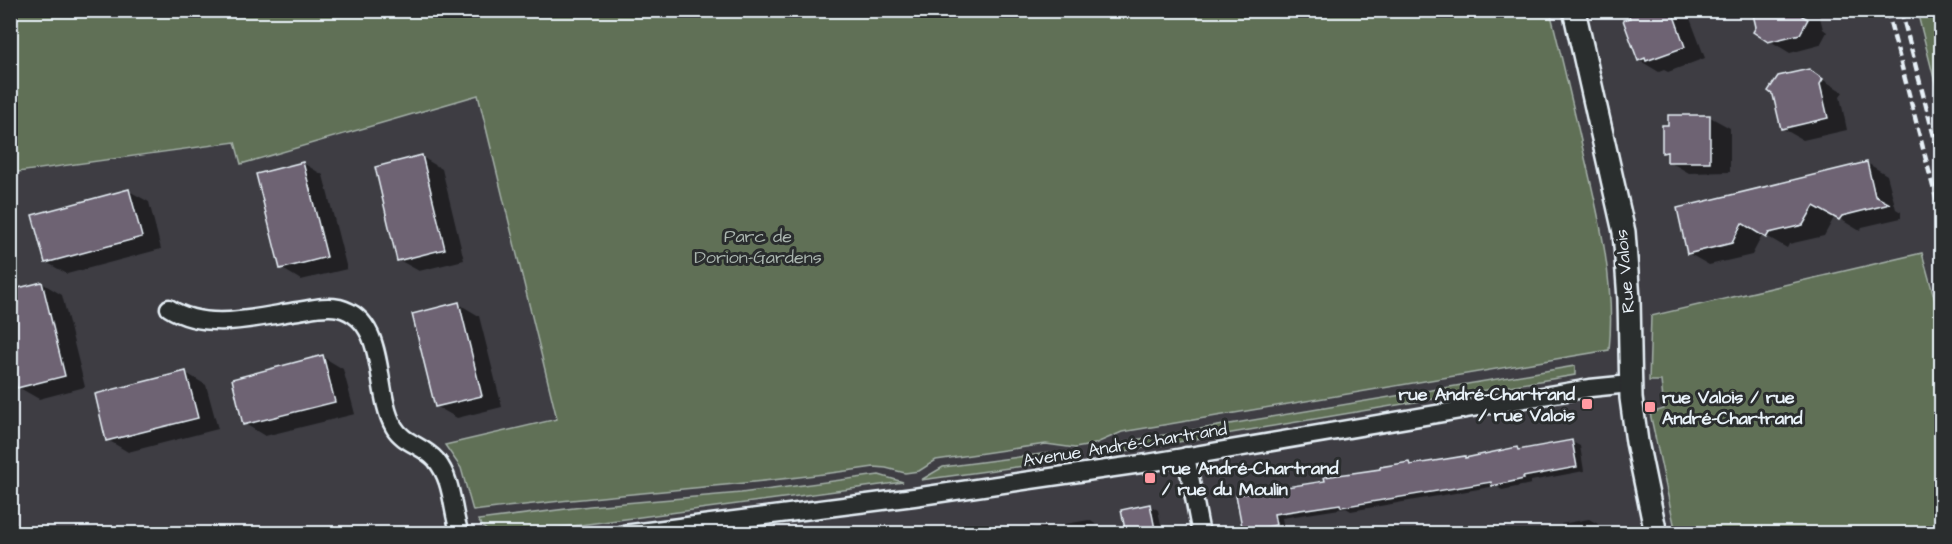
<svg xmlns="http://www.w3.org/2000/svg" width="1952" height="544" font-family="'Architects Daughter',sans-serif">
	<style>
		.green { fill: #606f57; stroke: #a4b0a8; stroke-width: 1.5 }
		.shadow { fill: #0007 }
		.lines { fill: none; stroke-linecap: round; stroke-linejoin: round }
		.stream { stroke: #8a9ba6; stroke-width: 6 }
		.building { fill: #6e6373; stroke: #e8f1f8; stroke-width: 1.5 }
		.minor-casing { stroke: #e8f1f8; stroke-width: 21 }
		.tertiary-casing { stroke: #e8f1f8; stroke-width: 26 }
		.minor { stroke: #2a2d2e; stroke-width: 16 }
		.tertiary { stroke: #2a2d2e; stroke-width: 21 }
		.rail { stroke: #e8f1f8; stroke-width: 4.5; stroke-dasharray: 9 4.5; stroke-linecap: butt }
		.poi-dot { fill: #ff9aa2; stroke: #2a2d2e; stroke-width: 2 }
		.labels { text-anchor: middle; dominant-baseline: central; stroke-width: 6; stroke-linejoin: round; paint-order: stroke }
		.park-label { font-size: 18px; fill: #abb6b0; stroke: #2a2d2e }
		.street-label { font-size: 18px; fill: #e8f1f8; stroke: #2a2d2e }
		.poi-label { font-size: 18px; font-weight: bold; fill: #e8f1f8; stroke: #2a2d2e; text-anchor: start }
	</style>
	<rect width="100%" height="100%" fill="#3e3d43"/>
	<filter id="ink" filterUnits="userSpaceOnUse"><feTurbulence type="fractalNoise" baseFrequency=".0167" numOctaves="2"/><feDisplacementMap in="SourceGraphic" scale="12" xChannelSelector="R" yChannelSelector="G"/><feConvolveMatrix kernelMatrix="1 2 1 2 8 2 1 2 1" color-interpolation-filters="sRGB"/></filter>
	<g filter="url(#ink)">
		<g class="green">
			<path d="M10 11H1550C1562 58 1573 106 1584 154 1599 216 1616 286 1609 350L1122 432 1092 445 1075 448 1046 444 936 460 919 471 905 473 886 468 874 467C741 487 606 494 473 511L461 468 445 445 557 419 478 95 241 164 235 142 11 173Z"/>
			<polygon points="1917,11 1941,11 1941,106"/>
			<polygon points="1922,253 1941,322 1941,533 1676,533 1650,413 1664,409 1661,381 1649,381 1651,316"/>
			<polygon points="1575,366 1575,375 1095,456 1100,452 1128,441"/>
			<polygon points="1049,453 1075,459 921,480 943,467"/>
			<path d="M879 475 903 482 520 533C501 534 489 539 478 520L590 506 741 493Z"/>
		</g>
		<g class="shadow">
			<polygon points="1644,10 1683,10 1688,13 1705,58 1668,72 1664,70 1659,72 1639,60"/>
			<polygon points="1753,10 1818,10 1823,29 1827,32 1820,45 1790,53 1755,32 1757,28"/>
			<polygon points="1809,71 1843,92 1840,96 1847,130 1803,140 1782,128"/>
			<polygon points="1710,117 1730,128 1730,172 1689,173 1668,161 1668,155 1663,152"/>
			<polygon points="422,157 442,169 464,260 419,271 399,260"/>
			<polygon points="303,163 323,175 347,269 301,280 281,268"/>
			<polygon points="1867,163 1887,175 1896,209 1901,212 1901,218 1862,227 1860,231 1835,216 1824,236 1789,244 1787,248 1763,234 1752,255 1709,265 1688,253 1678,209"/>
			<polygon points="129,191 149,202 161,249 67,274 46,262"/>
			<polygon points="42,283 62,295 85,387 39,399 18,387"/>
			<polygon points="459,304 479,316 502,407 457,418 436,406"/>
			<polygon points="323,357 343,369 355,414 265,436 245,424"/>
			<polygon points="186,373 206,385 218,429 128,452 108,440"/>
			<polygon points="1572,442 1580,446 1584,471 1531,481 1531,484 1502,490 1496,486 1351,511 1346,508 1282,518 1284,529 1263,534 1249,534 1245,531 1327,483 1409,464 1412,466 1465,457 1468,459 1517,449 1521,451"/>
			<polygon points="1149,505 1158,510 1163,534 1127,534"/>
			<polygon points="1589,519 1598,524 1600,534 1563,534 1561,524"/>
			<polygon points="1089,520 1097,525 1099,534 1002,534 1031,527 1036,529"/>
		</g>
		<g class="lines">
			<polyline class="stream" points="1939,10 1942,19"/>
		</g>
		<g class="building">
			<polygon points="1639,10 1672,10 1685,47 1646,61 1645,58 1638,61 1623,20 1630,18 1628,14"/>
			<polygon points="1752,10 1801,10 1802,16 1808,19 1800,34 1768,42 1753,32 1756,27"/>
			<polygon points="1809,69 1823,79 1820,84 1828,118 1781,129 1773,95 1768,91 1778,76"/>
			<polygon points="1668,115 1710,115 1710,162 1667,162 1667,152 1662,153 1662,125 1668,125"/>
			<polygon points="422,155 445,249 397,261 375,167"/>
			<polygon points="303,162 327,257 280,269 256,174"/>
			<polygon points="1867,162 1875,196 1890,204 1842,216 1839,220 1814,206 1803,225 1769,233 1766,238 1742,223 1732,243 1687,254 1677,208"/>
			<polygon points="129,189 142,237 45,263 32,215"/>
			<polygon points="42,282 65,376 17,388 10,363 10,290"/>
			<polygon points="459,302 482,396 435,407 412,314"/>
			<polygon points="323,355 335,402 243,425 232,379"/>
			<polygon points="186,371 198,418 106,441 95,394"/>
			<polygon points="1572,440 1577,467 1523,477 1524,479 1492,486 1491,482 1341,507 1340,504 1274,514 1276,525 1243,532 1236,495 1325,481 1324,477 1380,469 1380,467 1409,462 1410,465 1465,456 1465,458 1517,447 1518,450"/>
			<polygon points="1150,504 1156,534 1126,534 1121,510"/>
		</g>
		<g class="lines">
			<defs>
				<g id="minor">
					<path d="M169 308C206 332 257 317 298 311 311 309 325 305 339 308 389 321 373 391 394 427 403 443 424 446 436 460 454 482 451 509 460 534"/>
					<polyline points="1186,456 1201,534"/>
					<polyline points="624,534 914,497 1148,463 1590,388 1630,384"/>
				</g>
				<polyline id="tertiary" points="1574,10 1624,232 1629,299 1631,398 1637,442 1656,534"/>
			</defs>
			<use href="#minor" class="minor-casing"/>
			<use href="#tertiary" class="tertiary-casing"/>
			<use href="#minor" class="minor"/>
			<use href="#tertiary" class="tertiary"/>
			<g class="rail">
				<polyline points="1887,10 1942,221"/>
				<polyline points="1901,10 1942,167"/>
			</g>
		</g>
	</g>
	<g class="poi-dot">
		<rect x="1581" y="398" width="12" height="12" rx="3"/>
		<rect x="1644" y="401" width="12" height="12" rx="3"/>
		<rect x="1144" y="472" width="12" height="12" rx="3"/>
	</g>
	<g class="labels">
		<g class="park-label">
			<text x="758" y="236">Parc de<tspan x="758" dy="21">Dorion-Gardens</tspan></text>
		</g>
		<g class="street-label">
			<text transform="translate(1625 271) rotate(-95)">Rue Valois</text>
			<text transform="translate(1125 445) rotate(-9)">Avenue André-Chartrand</text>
		</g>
		<g class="poi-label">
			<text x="1575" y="394" text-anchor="end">rue André-Chartrand<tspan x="1575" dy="21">/ rue Valois</tspan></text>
			<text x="1662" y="397">rue Valois / rue<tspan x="1662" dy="21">André-Chartrand</tspan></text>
			<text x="1162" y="468">rue André-Chartrand<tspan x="1162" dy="21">/ rue du Moulin</tspan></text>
		</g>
	</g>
	<rect width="1952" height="544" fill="none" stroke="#2a2d2e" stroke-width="36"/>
	<rect x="18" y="18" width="1916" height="508" fill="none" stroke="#e8f1f8" stroke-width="2" filter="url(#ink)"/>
</svg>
